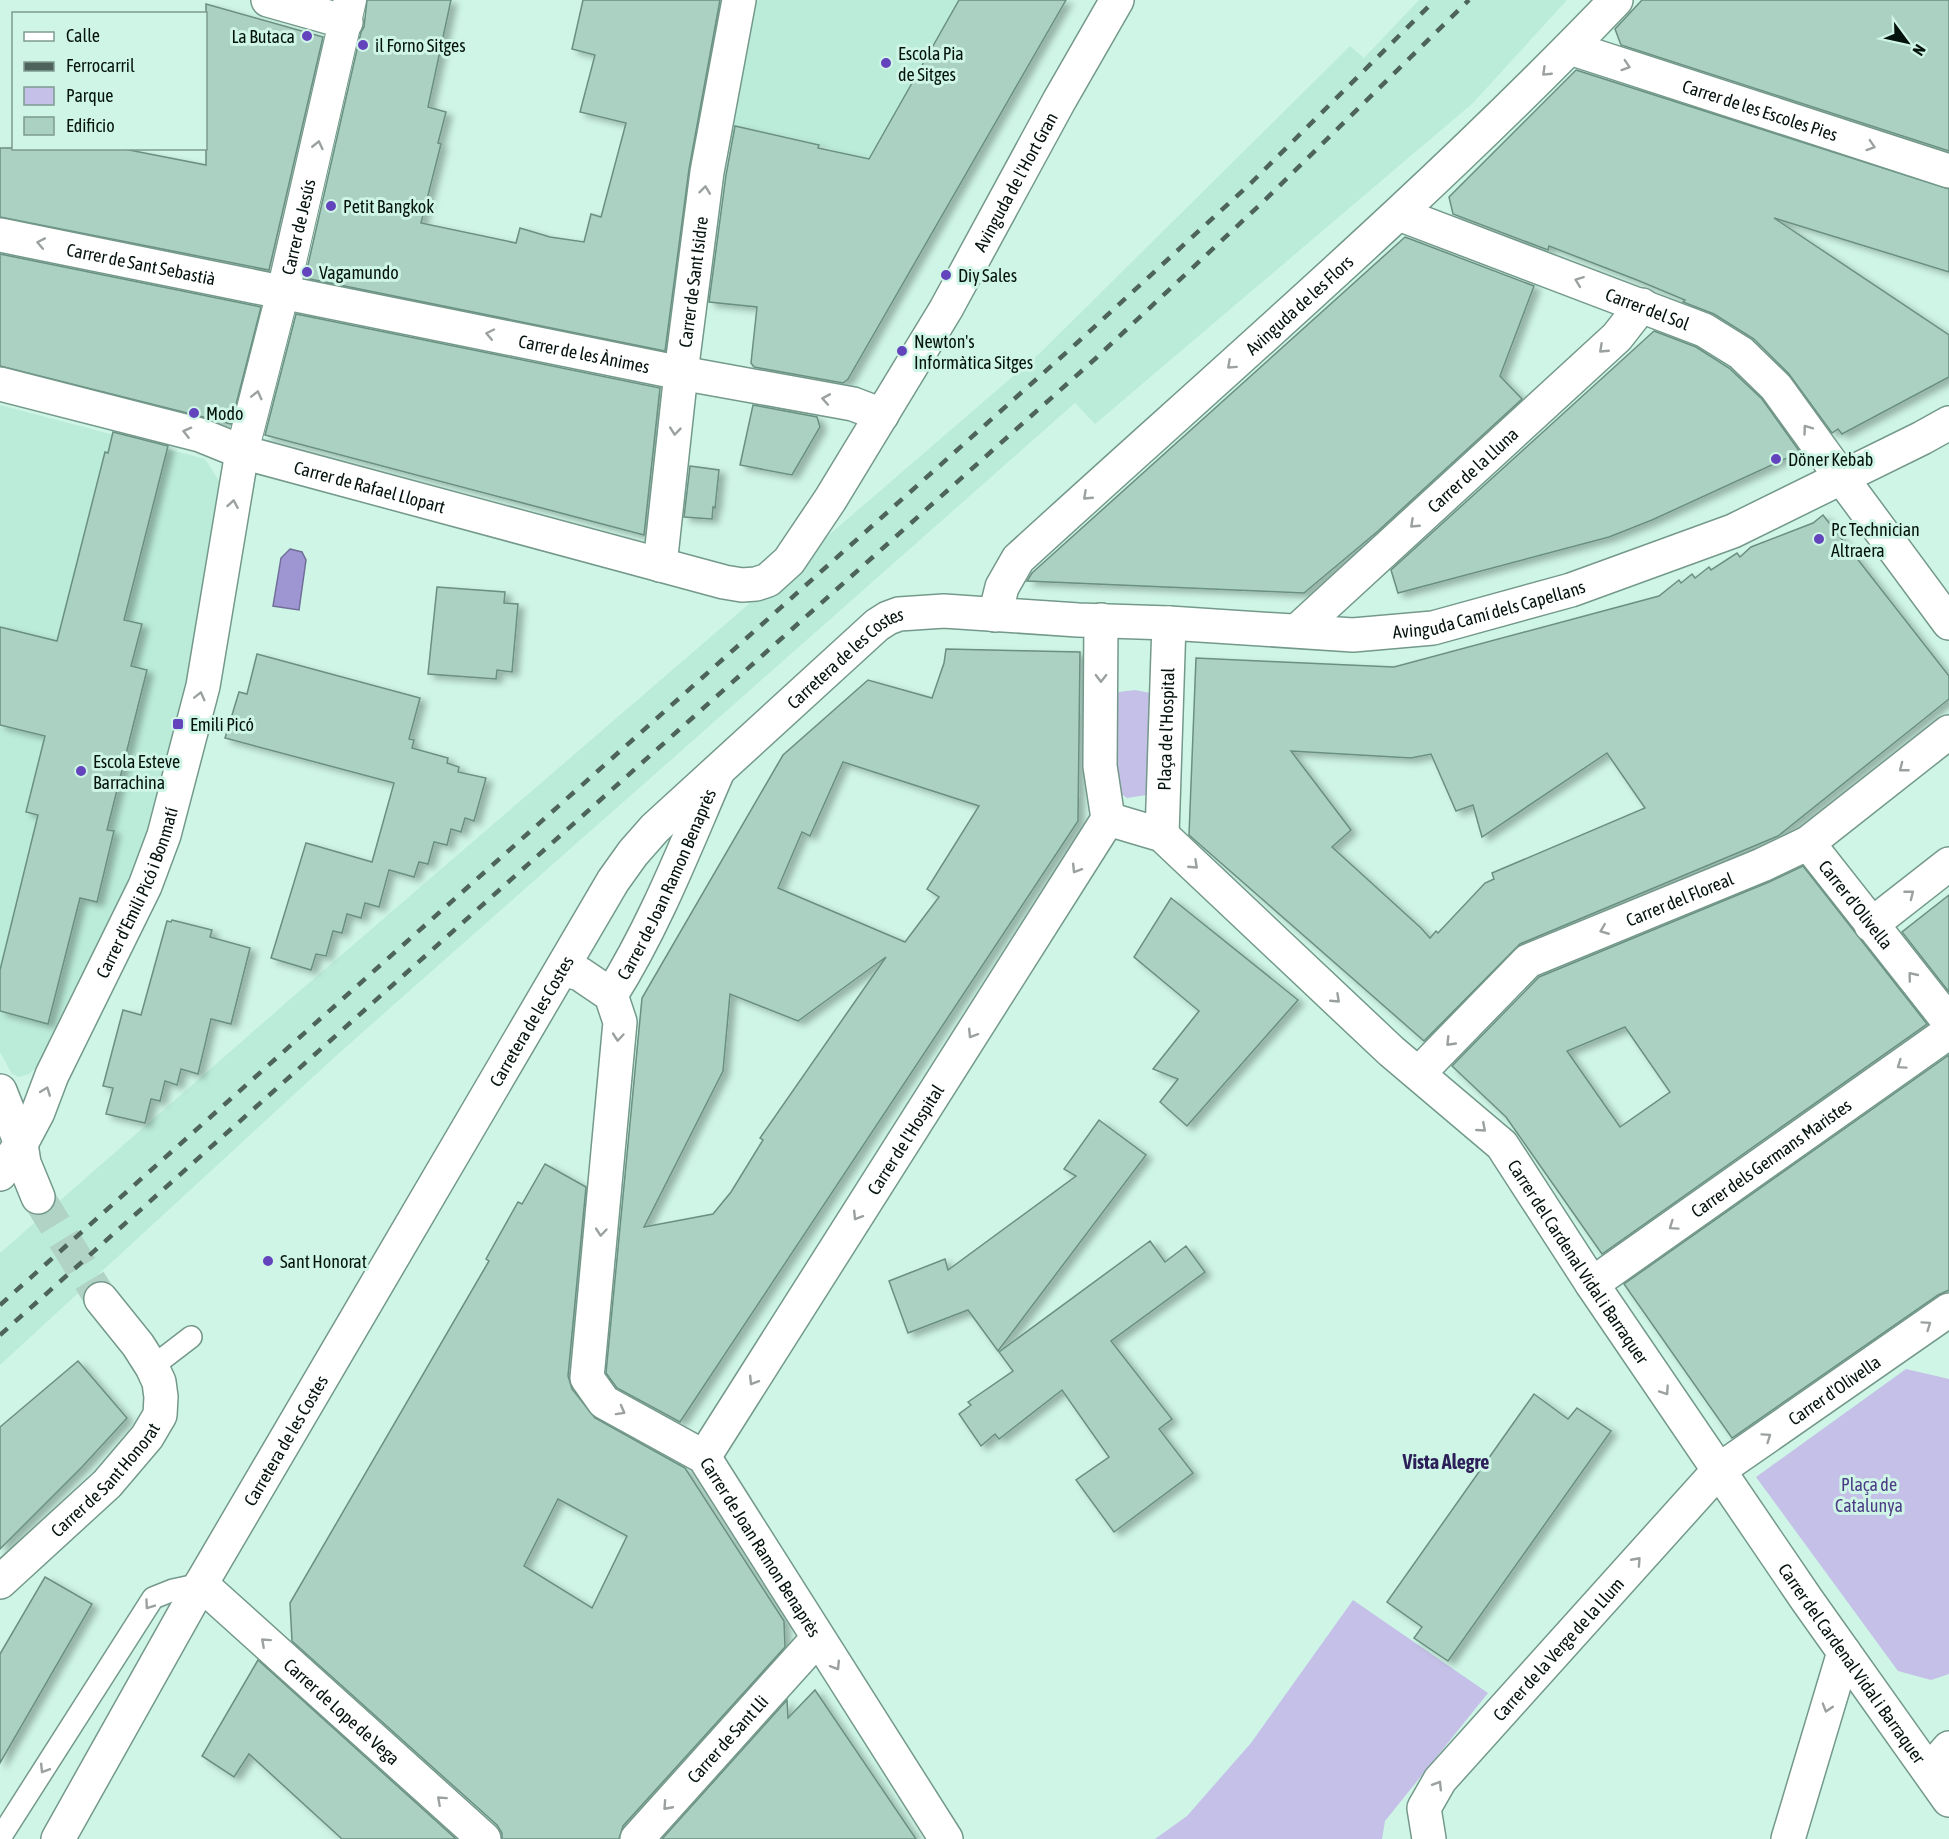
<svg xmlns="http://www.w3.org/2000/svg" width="1949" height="1839" font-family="'Asap Condensed',sans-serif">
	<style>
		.built { fill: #bbecd9 }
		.green { fill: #c4c0e7 }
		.water { fill: #9e96d3; stroke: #706f98; stroke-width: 1.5 }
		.building { fill: #aad1c2; stroke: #6b9082; stroke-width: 1.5; fill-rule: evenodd; filter: url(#shadow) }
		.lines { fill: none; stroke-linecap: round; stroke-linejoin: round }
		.minor-tunnel { stroke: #b0d3c6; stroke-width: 33; stroke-dasharray: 33 16; stroke-linecap: butt }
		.service-casing { stroke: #74998b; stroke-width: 24 }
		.pedestrian-casing { stroke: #74998b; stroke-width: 34 }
		.minor-casing { stroke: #74998b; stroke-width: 36 }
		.tertiary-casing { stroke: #74998b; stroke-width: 36 }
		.service { stroke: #fff; stroke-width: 21 }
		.pedestrian { stroke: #fff; stroke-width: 32 }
		.minor { stroke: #fff; stroke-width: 33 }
		.tertiary { stroke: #fff; stroke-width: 33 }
		.rail { stroke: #4d635b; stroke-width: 4.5; stroke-dasharray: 10 10; stroke-linecap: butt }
		.oneway { stroke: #9ba19f }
		.poi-dot { fill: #6344bd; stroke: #cef5e6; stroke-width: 2 }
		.labels { text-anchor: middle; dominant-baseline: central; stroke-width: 6; stroke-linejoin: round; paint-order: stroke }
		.poi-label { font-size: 18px; fill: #05130e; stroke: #cef5e6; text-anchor: start }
		.street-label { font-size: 18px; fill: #05130e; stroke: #cef5e6 }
		.park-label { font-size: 18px; fill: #4c3c86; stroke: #cef5e6 }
		.neighbourhood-label { font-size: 20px; font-weight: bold; fill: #2c1f59; stroke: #cef5e6 }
	</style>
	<defs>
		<filter id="shadow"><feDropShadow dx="6" dy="4" stdDeviation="3" flood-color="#0004"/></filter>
	</defs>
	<rect width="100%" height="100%" fill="#cef5e6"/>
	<g class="built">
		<polygon points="753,0 1066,0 965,176 869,159 841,153 819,145 730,125"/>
		<polygon points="1419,0 1567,0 1473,103 1095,424 1075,403 338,1054 0,1365 0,1253 288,1001 1039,354 1350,46 1364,58"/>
		<polygon points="0,405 205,459 221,484 190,669 135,873 39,1065 29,1074 19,1077 12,1074 0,1052"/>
	</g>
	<g class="green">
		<polygon points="1135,690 1150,693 1153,701 1153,784 1146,795 1127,798 1113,788 1116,697 1119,692"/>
		<polygon points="1906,1369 1949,1379 1949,1674 1931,1680 1898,1671 1756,1477"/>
		<polygon points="1353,1600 1488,1693 1385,1821 1382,1839 1155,1839 1187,1816 1251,1743"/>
	</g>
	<polygon class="water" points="290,549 302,552 306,560 299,610 273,606 281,558"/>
	<g class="building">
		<polygon points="367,0 451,0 428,107 446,112 438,143 441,144 421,223 516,243 520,228 550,237 584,242 591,214 601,217 626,123 580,112 595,55 572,49 583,0 720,0 689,169 665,351 305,278 361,32 364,27"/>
		<polygon points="959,0 1066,0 848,379 843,383 754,367 751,363 757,307 709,302 726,175 735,126 819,145 818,148 869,159"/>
		<polygon points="1642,0 1949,0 1949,151 1621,45 1615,29"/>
		<polygon points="206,4 323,37 269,270 0,217 0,148 119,148 206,165"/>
		<polygon points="1576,70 1949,189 1949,272 1774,218 1949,335 1949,377 1842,434 1838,429 1832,433 1789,374 1754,339 1714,314 1683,302 1685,300 1637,280 1549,246 1548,250 1453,214 1449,197"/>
		<polygon points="1405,237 1534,286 1500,376 1522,399 1378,531 1304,593 1027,581 1032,573"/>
		<polygon points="0,254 261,307 231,424 0,366"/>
		<polygon points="296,314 660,388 644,535 265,435"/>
		<polygon points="1654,331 1696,347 1729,368 1762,399 1800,452 1652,520 1609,537 1398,593 1391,570"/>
		<polygon points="753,405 817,417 820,427 792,475 740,465"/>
		<polygon points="113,432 168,446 124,620 142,624 131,666 147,670 107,830 114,831 97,902 80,898 48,1024 0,1011 0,970 38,815 26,812 45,736 0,725 0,627 57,641 105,452 108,453"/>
		<polygon points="690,466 719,470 715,508 713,507 712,519 684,517"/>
		<path d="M1823 515 1949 676V699L1778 836 1520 944 1424 1041 1189 835 1196 658 1394 667 1659 596 1679 580 1681 583 1692 574 1695 578 1709 567 1711 570 1737 553 1740 557 1751 547 1813 523ZM1291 751 1411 758 1431 754 1456 811 1473 805 1482 837 1607 753 1645 808 1492 873 1494 879 1485 883 1438 933 1436 931 1430 938 1421 928 1332 847 1351 830Z"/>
		<polygon points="437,587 505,592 504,603 518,604 512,672 497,670 496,679 428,674"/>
		<path d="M946 649 1080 652 1078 821 680 1422 617 1388 606 1373 642 998 783 755 868 680 932 698 944 663ZM843 762 979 806 927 889 939 897 905 942 778 888 802 832 810 836ZM886 957 760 1138 763 1140 731 1192 713 1214 644 1227 723 1071 730 994 798 1021Z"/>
		<polygon points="257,654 420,698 409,739 414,740 412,748 448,758 447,763 459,767 458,772 486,778 474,821 465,818 461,832 451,829 447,845 434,842 428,864 419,862 414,877 389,870 379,907 365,903 361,918 347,914 342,933 333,931 326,956 316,954 311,970 271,958 306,843 372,862 394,783 225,738 239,692 247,694"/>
		<path d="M1803 866 1927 1024 1602 1254 1506 1117 1452 1066 1539 977 1769 882ZM1625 1027 1670 1092 1620 1127 1567 1051Z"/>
		<polygon points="1949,895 1949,992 1902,932"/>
		<polygon points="1171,898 1298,1000 1187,1126 1160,1102 1178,1079 1153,1069 1199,1011 1134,957"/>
		<polygon points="172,920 212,930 210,937 250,948 231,1024 211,1019 198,1074 181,1069 177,1085 165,1081 160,1101 151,1099 145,1123 106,1114 113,1088 103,1086 123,1010 141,1015 167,921 171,922"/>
		<polygon points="1949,1055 1949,1290 1938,1295 1732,1438 1624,1284"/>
		<polygon points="1099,1120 1146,1155 998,1351 968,1310 908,1333 889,1281 945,1259 948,1270 1076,1176 1064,1169"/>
		<path d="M545 1164 586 1187 568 1376 572 1389 595 1418 685 1468 784 1621 785 1647 623 1826 619 1839H502V1833L497 1825 292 1641 290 1603 489 1261 486 1259 518 1202 522 1204ZM558 1499 627 1536 592 1608 524 1566Z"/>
		<polygon points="1150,1241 1165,1262 1186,1246 1205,1272 1111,1341 1172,1419 1159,1429 1193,1473 1114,1532 1076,1480 1109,1457 1062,1390 999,1439 995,1434 981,1446 959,1414 971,1405 968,1402 1013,1371 999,1352"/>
		<polygon points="78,1361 127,1418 82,1467 0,1549 0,1427"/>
		<polygon points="1534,1394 1568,1419 1577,1408 1611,1431 1448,1661 1414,1638 1422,1627 1387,1602"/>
		<polygon points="45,1577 92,1604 0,1763 0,1654"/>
		<polygon points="258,1660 456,1839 342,1839 249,1754 234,1777 202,1756"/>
		<polygon points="815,1690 916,1839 662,1839 787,1700 788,1718"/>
	</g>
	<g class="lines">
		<polyline class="minor-tunnel" points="38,1197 101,1299"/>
		<defs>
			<g id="service">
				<polyline points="152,1367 191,1337"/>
				<polyline points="0,1838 153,1598 173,1590 201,1584"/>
			</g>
			<g id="pedestrian">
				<path id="s1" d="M242 452 283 292 350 0"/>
			</g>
			<g id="minor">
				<polyline points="268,0 346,22"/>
				<path id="s2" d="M1570 48 1949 171"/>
				<path id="s3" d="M1399 214 1704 330 1741 353 1776 387 1841 477"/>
				<path id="s4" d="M0 235 681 373 853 404 882 415"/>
				<path id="s5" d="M660 565 681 373 707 172 739 0"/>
				<path id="s6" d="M995 615 1002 587 1018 559C1219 375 1427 197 1616 0"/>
				<polyline points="1101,620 1100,766 1108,819"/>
				<path id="s7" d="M1298 630 1617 337 1642 305"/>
				<path id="s8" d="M1108 819 1162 835 1391 1051 1502 1145 1592 1284 1807 1600 1949 1800"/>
				<path id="s9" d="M1162 835 1169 623"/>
				<path id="s10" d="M1808 843 1949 1022"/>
				<polyline points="1871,925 1949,864"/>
				<path id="s11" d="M562 969 580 974 611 995 620 1022 587 1378 604 1402 704 1457 946 1839"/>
				<path id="s12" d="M611 995C655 925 685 847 718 771"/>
				<path id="s13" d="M1419 1073 1528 961 1762 865 1808 843 1949 732"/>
				<polyline points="0,1091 21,1144 24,1163 38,1197"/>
				<path id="s14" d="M1592 1284 1949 1032"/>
				<path id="s15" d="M704 1457 1108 819"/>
				<path id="s16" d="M0 1582 107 1484 147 1437 160 1415 161 1397 159 1382 152 1367 138 1345 101 1299"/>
				<path id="s17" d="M201 1584 484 1839"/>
				<polyline points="1929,1771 1949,1748"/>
				<path id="s18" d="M637 1839 818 1638"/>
				<path id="s19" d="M1429 1839 1424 1808 1440 1780 1719 1470 1949 1310"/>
				<polyline points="1788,1839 1844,1652"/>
			</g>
			<g id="tertiary">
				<path id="s20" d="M0 384 200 435 242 452 724 582 742 585 756 584 768 580 789 561 830 500 946 309 1059 101 1117 0"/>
				<polyline points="1841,477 1949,623"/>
				<path id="s21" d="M0 1174 21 1144 38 1112 52 1075 145 886 164 835 203 686 242 452"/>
				<path id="s22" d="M58 1839 201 1584 613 881 633 853 655 828 877 625 888 618 899 614 944 611 1078 620 1169 623 1353 635 1433 628 1571 590 1733 531 1922 438 1949 423"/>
			</g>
		</defs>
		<use href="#service" class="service-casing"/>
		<use href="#pedestrian" class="pedestrian-casing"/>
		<use href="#minor" class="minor-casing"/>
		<use href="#tertiary" class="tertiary-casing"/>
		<use href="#service" class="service"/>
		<use href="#pedestrian" class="pedestrian"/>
		<use href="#minor" class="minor"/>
		<use href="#tertiary" class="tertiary"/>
		<g class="rail">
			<polyline points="0,1305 1078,342 1251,183 1435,0"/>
			<polyline points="0,1335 1095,359 1265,200 1469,0"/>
		</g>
	</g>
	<defs><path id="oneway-chevron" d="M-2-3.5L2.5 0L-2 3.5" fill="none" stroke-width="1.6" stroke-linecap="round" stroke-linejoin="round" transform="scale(1.5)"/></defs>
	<g class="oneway">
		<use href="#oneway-chevron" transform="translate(1626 66) rotate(18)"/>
		<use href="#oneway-chevron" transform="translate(1546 72) rotate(136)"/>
		<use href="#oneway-chevron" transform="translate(318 145) rotate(-77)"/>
		<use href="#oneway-chevron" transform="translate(1871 146) rotate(18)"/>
		<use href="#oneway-chevron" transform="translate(705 190) rotate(-83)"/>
		<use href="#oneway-chevron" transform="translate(41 243) rotate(-169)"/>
		<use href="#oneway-chevron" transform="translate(1579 281) rotate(-159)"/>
		<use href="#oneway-chevron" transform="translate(490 334) rotate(-168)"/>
		<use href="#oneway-chevron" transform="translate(1603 349) rotate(137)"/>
		<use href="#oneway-chevron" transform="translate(1231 365) rotate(138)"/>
		<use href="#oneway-chevron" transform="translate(257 395) rotate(-76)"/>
		<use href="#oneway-chevron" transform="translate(826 399) rotate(-170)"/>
		<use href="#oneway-chevron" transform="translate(1807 429) rotate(-126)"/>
		<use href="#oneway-chevron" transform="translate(675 431) rotate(96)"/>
		<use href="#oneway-chevron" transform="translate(187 432) rotate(-166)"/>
		<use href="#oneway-chevron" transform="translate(1087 496) rotate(137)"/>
		<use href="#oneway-chevron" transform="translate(233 504) rotate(-80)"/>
		<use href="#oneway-chevron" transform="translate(1414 524) rotate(137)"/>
		<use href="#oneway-chevron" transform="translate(1101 678) rotate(91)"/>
		<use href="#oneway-chevron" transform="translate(200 696) rotate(-76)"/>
		<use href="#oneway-chevron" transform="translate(1903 768) rotate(142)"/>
		<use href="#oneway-chevron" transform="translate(1194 865) rotate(43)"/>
		<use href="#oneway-chevron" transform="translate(1076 869) rotate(122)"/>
		<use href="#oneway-chevron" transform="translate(1910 894) rotate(-38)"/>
		<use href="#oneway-chevron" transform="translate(1604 930) rotate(158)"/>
		<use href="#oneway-chevron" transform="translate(1912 976) rotate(-129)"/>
		<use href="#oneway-chevron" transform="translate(1336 999) rotate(43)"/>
		<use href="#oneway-chevron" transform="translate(972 1034) rotate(122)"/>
		<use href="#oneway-chevron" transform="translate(618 1037) rotate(95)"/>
		<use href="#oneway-chevron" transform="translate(1450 1042) rotate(134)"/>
		<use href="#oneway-chevron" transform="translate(1901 1065) rotate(145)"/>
		<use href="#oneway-chevron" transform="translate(46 1091) rotate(-69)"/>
		<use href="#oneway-chevron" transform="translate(1482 1128) rotate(41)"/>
		<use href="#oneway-chevron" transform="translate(857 1216) rotate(122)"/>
		<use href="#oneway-chevron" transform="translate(1673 1226) rotate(145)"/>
		<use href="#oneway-chevron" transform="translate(601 1232) rotate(95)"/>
		<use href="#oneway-chevron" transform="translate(1927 1325) rotate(-35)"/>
		<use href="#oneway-chevron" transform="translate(753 1381) rotate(122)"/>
		<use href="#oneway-chevron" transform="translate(1665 1391) rotate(56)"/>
		<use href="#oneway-chevron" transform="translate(621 1411) rotate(29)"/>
		<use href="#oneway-chevron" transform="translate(1767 1437) rotate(-35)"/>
		<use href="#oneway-chevron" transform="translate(1637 1561) rotate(-48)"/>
		<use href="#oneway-chevron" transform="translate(149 1605) rotate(125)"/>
		<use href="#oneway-chevron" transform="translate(265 1642) rotate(-138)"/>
		<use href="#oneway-chevron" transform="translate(836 1666) rotate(58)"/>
		<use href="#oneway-chevron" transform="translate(1827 1708) rotate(107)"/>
		<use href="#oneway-chevron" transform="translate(44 1769) rotate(122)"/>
		<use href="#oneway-chevron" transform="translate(1438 1785) rotate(-58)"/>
		<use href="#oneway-chevron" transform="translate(441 1800) rotate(-138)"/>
		<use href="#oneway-chevron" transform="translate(667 1806) rotate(132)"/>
	</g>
	<g class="poi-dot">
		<circle cx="307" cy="36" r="6"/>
		<circle cx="363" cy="45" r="6"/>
		<circle cx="886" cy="63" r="6"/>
		<circle cx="331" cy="206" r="6"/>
		<circle cx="307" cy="272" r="6"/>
		<circle cx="946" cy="275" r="6"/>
		<circle cx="902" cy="351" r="6"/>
		<circle cx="194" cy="413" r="6"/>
		<circle cx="1776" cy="459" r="6"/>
		<circle cx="1819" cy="539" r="6"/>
		<rect x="172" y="718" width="12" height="12" rx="3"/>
		<circle cx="81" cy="771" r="6"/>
		<circle cx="268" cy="1261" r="6"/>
	</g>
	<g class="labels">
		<g class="poi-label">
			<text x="295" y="36" text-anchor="end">La Butaca</text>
			<text x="375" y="45">il Forno Sitges</text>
			<text x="898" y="53">Escola Pia<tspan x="898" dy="21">de Sitges</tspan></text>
			<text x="343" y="206">Petit Bangkok</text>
			<text x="319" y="272">Vagamundo</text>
			<text x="958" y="275">Diy Sales</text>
			<text x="914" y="341">Newton's<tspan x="914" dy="21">Informàtica Sitges</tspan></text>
			<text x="206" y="413">Modo</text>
			<text x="1788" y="459">Döner Kebab</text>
			<text x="1831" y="529">Pc Technician<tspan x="1831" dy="21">Altraera</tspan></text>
			<text x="190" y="724">Emili Picó</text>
			<text x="93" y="761">Escola Esteve<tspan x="93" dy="21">Barrachina</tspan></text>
			<text x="280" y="1261">Sant Honorat</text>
		</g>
		<g class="street-label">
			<text stroke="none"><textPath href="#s2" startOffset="200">Carrer de les Escoles Pies</textPath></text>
			<text stroke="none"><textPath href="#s20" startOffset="1266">Avinguda de l'Hort Gran</textPath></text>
			<text stroke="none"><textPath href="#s1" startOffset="232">Carrer de Jesús</textPath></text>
			<text stroke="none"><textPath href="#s4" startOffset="144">Carrer de Sant Sebastià</textPath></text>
			<text stroke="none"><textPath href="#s5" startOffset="285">Carrer de Sant Isidre</textPath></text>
			<text stroke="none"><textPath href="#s6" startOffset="440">Avinguda de les Flors</textPath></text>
			<text stroke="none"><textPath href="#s3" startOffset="266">Carrer del Sol</textPath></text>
			<text stroke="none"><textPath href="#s4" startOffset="596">Carrer de les Ànimes</textPath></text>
			<text stroke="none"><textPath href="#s7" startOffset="237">Carrer de la Lluna</textPath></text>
			<text stroke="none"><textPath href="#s20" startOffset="384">Carrer de Rafael Llopart</textPath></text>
			<text stroke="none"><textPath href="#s22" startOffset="2094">Avinguda Camí dels Capellans</textPath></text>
			<text stroke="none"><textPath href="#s22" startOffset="1431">Carretera de les Costes</textPath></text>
			<text stroke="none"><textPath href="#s9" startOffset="106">Plaça de l'Hospital</textPath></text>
			<text stroke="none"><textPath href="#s12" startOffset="124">Carrer de Joan Ramon Benaprès</textPath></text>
			<text stroke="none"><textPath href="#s21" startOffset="314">Carrer d'Emili Picó i Bonmatí</textPath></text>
			<text stroke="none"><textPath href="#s13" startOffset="320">Carrer del Floreal</textPath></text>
			<text stroke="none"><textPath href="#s10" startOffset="78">Carrer d'Olivella</textPath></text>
			<text stroke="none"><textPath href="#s22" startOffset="945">Carretera de les Costes</textPath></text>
			<text stroke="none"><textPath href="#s15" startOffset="376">Carrer de l'Hospital</textPath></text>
			<text stroke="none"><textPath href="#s14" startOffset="219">Carrer dels Germans Maristes</textPath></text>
			<text stroke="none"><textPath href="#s8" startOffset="656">Carrer del Cardenal Vidal i Barraquer</textPath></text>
			<text stroke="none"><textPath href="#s19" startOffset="621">Carrer d'Olivella</textPath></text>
			<text stroke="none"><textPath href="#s22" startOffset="459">Carretera de les Costes</textPath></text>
			<text stroke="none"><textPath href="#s16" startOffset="147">Carrer de Sant Honorat</textPath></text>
			<text stroke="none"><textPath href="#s11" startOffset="692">Carrer de Joan Ramon Benaprès</textPath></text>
			<text stroke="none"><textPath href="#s19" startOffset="240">Carrer de la Verge de la Llum</textPath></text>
			<text stroke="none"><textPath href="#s8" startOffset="1142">Carrer del Cardenal Vidal i Barraquer</textPath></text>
			<text stroke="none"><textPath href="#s17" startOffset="190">Carrer de Lope de Vega</textPath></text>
			<text stroke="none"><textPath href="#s18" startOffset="135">Carrer de Sant Lli</textPath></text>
		</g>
		<g class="park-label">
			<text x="1869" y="1484">Plaça de<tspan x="1869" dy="21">Catalunya</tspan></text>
		</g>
		<g class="neighbourhood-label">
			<text x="1446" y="1461">Vista Alegre</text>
		</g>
	</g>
	<rect x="12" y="12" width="195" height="138" fill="#cef5e6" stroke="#7e9b90" stroke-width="1.5"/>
	<rect x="24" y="32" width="30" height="9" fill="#ffffff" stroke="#7e9b90" stroke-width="1.5"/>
	<text x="66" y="42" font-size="18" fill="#05130e">Calle</text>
	<rect x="24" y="62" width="30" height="9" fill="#4d635b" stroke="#7e9b90" stroke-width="1.5"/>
	<text x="66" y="72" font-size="18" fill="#05130e">Ferrocarril</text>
	<rect x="24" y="87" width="30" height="18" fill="#c4c0e7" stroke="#7e9b90" stroke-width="1.5"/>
	<text x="66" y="102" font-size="18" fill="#05130e">Parque</text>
	<rect x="24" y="117" width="30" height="18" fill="#aad1c2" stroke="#7e9b90" stroke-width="1.5"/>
	<text x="66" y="132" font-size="18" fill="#05130e">Edificio</text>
	<g transform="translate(1907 42) rotate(123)" stroke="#cef5e6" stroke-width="4.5" paint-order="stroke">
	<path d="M0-4.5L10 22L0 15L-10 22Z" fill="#05130e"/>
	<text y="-9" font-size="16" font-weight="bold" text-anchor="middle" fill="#05130e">N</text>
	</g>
</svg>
